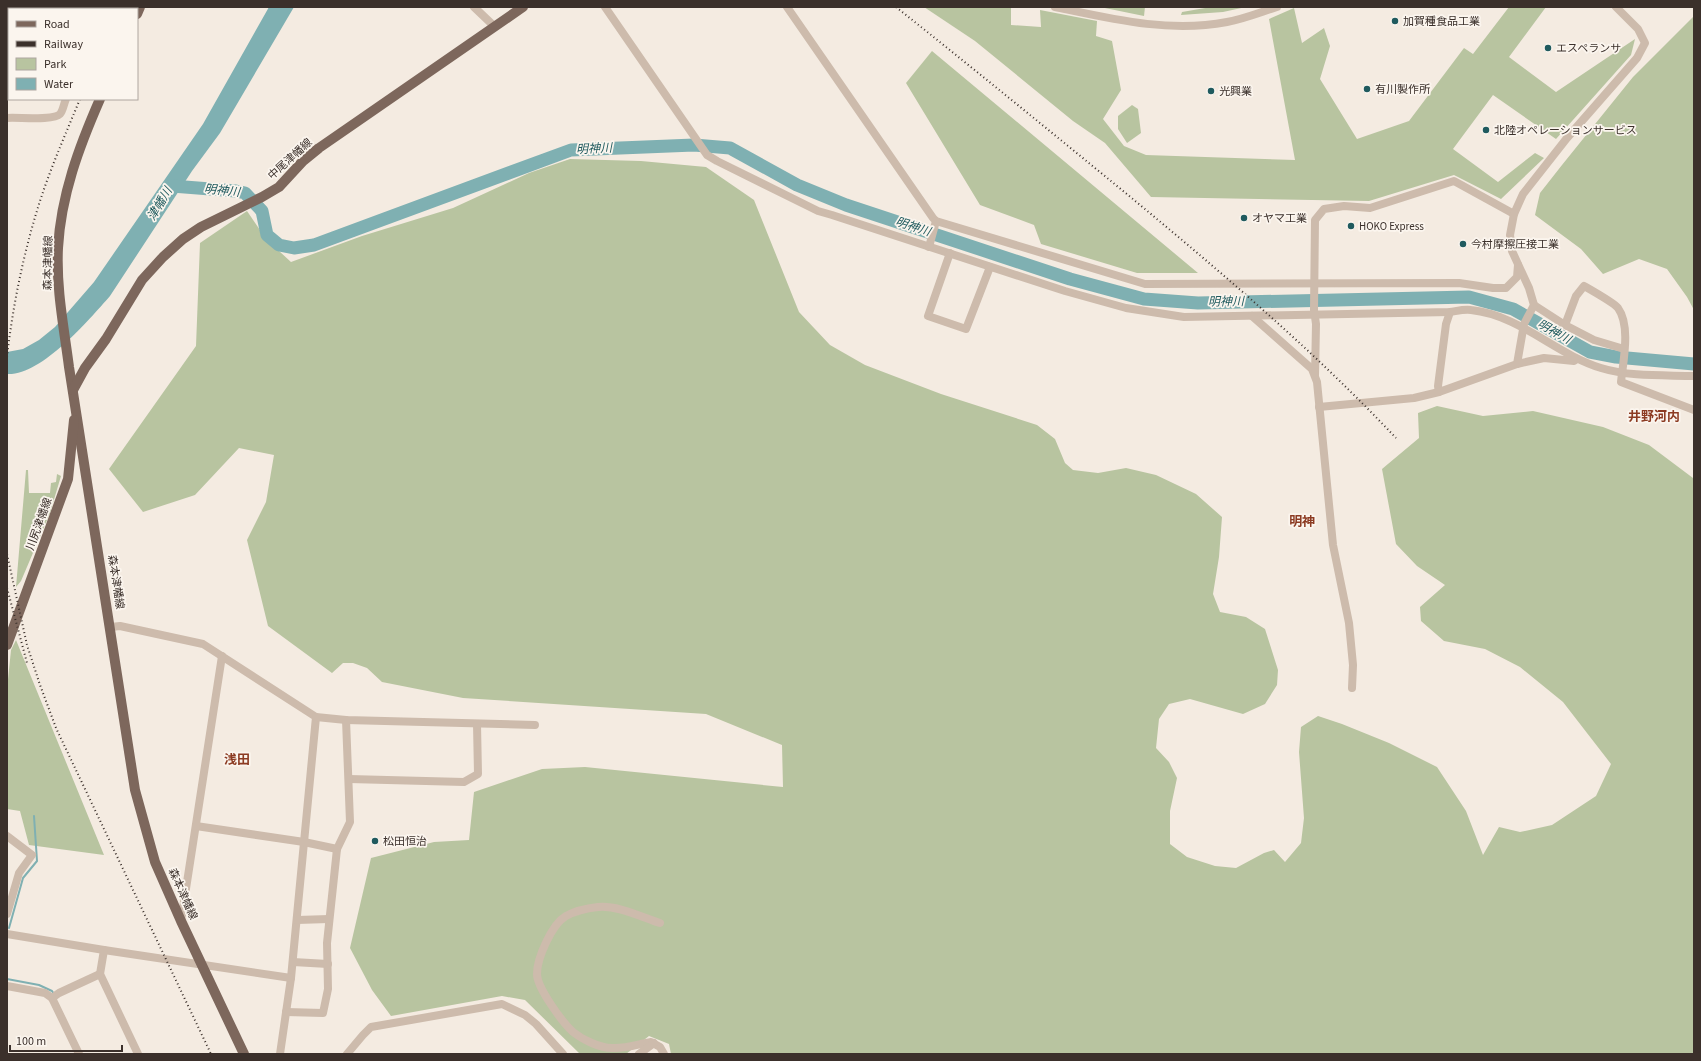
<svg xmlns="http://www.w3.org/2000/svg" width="1701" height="1061" font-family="'Source Sans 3','Noto Sans JP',sans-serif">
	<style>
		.green { fill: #b8c4a0 }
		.water { fill: #7fb0b2 }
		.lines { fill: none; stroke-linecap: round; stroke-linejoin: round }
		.stream { stroke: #7fb0b2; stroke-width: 2 }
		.river { stroke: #7fb0b2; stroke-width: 13 }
		.minor { stroke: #cdbbac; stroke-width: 8 }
		.major { stroke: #7d675c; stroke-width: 10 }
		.rail { stroke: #3b302b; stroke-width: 2; stroke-dasharray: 1 3; stroke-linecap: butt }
		.poi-dot { fill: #1f5a5e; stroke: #fbf5ee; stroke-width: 1.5 }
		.labels { text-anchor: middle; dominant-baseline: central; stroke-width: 3.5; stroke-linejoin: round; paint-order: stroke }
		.poi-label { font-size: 11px; fill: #3b302b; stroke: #fbf5ee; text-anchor: start }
		.street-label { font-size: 11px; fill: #3b302b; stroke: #fbf5ee }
		.water-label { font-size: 12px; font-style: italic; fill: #1f5a5e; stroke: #fbf5ee }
		.quarter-label { font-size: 13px; font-weight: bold; fill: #8c3b22; stroke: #fbf5ee }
	</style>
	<rect width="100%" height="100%" fill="#f4ebe1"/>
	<g class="green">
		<polygon points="924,7 1011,7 1011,25 1041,27 1040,10 1097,21 1096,36 1112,41 1121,90 1103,119 1124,146 1146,155 1295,160 1269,19 1294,8 1302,43 1324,28 1330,46 1320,79 1357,139 1409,121 1464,48 1473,54 1509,7 1546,7 1509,57 1556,92 1635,39 1631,55 1556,139 1493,95 1453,149 1498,182 1535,153 1544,158 1501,199 1454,175 1369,201 1151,197 1105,143 1073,121 975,41"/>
		<polygon points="1100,7 1145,7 1144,16"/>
		<polygon points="1211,7 1246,7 1223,12 1181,15 1182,12"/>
		<polygon points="1694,16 1694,310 1687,297 1667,269 1639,259 1603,274 1581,249 1535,215 1540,193 1562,165 1633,77"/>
		<polygon points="932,51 1198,273 1137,273 1041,244 1034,225 980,205 906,83"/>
		<polygon points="1132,105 1138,109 1141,133 1127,143 1118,129 1118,116"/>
		<polygon points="570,159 641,161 706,167 754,200 799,312 830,345 865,365 941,394 1037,425 1055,439 1065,463 1073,470 1098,473 1126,468 1156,475 1196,494 1222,517 1219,557 1213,594 1220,612 1246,617 1265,629 1278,670 1277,685 1265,704 1243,714 1190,699 1169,704 1159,719 1156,748 1169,762 1177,778 1170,811 1170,844 1187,857 1215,866 1236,868 1264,853 1274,850 1285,862 1301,843 1304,818 1299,752 1301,727 1318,716 1342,724 1389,743 1437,767 1466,811 1483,855 1499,827 1520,832 1552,825 1596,796 1611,764 1563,702 1520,667 1485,649 1444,641 1421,621 1420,607 1445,585 1417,566 1396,544 1382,469 1419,438 1418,413 1437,406 1483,416 1533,411 1603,427 1649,445 1693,478 1694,473 1694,1054 671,1054 669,1044 649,1036 626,1054 580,1054 525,1000 502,996 391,1016 372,990 350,948 371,858 434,842 469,840 474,792 542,769 585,767 783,787 782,745 706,714 463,698 382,682 367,668 353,663 343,663 332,673 268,626 247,540 266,502 274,455 239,448 195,495 143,512 109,469 196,346 200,243 247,211 266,239 291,262 362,236 453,208 529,173"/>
		<polygon points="26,470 28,470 29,493 50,493 51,483 56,482 57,474 61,476 50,513 21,581 16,587"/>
		<polygon points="16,640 104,855 29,845 20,811 7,809 7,689 11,650"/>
	</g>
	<path class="water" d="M269 7H294L220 133 192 171 110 296C88 321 41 376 7 374V352L23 349 39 340 55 327 94 282 203 124Z"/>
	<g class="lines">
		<g class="stream">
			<polyline points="9,928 23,878 37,861 34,816"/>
			<polyline points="7,979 39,985 52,991 54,994"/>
		</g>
		<polyline class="river" points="172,186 236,191 245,193 262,211 267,235 279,245 294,248 314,245 571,150 694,145 730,148 797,185 846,205 1070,279 1144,299 1198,303 1469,297 1513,309 1590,352 1616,357 1694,364"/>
		<g class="minor">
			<polyline points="65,7 65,9"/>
			<polyline points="474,7 495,27"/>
			<path d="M605 7 707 155 717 161 818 211 832 215 1065 291 1126 308 1184 317 1450 312C1457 311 1464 309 1471 310 1520 315 1555 354 1601 368 1630 377 1663 375 1694 376"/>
			<polyline points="787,7 933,218 936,221 1145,284 1459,283 1493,288 1506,288 1517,277 1518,265"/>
			<path d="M1055 7C1112 19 1169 33 1227 22 1244 19 1261 12 1277 7"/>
			<path d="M7 118C18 117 53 121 60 114 63 111 64 103 66 99"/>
			<polyline points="929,247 936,221"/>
			<polyline points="950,253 928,316 966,329 990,267"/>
			<polyline points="1534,305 1565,325 1594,340 1624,349"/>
			<polyline points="1252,316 1312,369 1317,382 1333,545 1349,623 1353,665 1352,688"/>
			<path d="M1565 325 1576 296 1584 286C1591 290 1614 303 1618 308 1631 326 1623 362 1621 382L1694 410"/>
			<polyline points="1517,364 1544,358 1574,361 1577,359"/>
			<polyline points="1315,375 1316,324 1314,310 1315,220 1324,209 1344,206 1370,208 1454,181 1514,214"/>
			<polyline points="1439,392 1438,386 1446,324 1450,312"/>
			<polyline points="1319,407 1414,398 1439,392 1517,364 1524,324 1534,305 1529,288 1512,251 1510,235 1514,214 1523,194 1567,138 1637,58 1645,43 1638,29 1616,7"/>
			<polyline points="111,627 120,626 203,644 316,717 291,978 280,1054"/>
			<polyline points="316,717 346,720 535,725"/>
			<polyline points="349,779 464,782 478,774 477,724"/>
			<polyline points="196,826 304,842 337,849"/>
			<polyline points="7,836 32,855 19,873 7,914"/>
			<polyline points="297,920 329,919"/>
			<polyline points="181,921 222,656"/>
			<path d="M660 923C641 917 618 905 598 907 589 908 575 911 566 916 552 924 537 958 537 974 537 988 563 1023 573 1032 583 1040 600 1048 612 1048 625 1049 639 1044 651 1042L660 1047 664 1054"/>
			<polyline points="7,934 104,950 291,978"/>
			<polyline points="104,950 100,974 138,1054"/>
			<polyline points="293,962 328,964"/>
			<polyline points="7,986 45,993 52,998 79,1054"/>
			<polyline points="52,998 59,993 100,974"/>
			<polyline points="286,1012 323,1013 328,989 327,943 337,849 350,822 346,720"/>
			<polyline points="347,1054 363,1035 371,1027 502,1004 525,1015 536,1024 563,1054"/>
			<polyline points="639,1054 654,1043"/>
		</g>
		<g class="major">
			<polyline points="137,14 140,7"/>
			<path d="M100 99C79 147 61 195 58 248 56 288 64 328 69 367L135 790 155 862 181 921 244 1054"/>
			<polyline points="73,390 85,368 106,339 142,280 163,257 183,239 201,227 262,197 279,187 303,161 319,148 523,7"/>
			<polyline points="7,645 68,479 74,420"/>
		</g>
		<g class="rail">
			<path d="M896 7C974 69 1051 132 1128 195 1221 272 1313 350 1396 438"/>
			<polyline points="113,9 114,7"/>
			<path d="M7 357C13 304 24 251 40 201 51 167 66 133 80 99"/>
			<polyline points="7,554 27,645 40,685 56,728 211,1054"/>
			<polyline points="7,588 27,663"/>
		</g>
	</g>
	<g class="poi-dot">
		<circle cx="1395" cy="21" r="4"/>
		<circle cx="1548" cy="48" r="4"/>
		<circle cx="1367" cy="89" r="4"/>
		<circle cx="1211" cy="91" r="4"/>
		<circle cx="1486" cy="130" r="4"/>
		<circle cx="1244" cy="218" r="4"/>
		<circle cx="1351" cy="226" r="4"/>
		<circle cx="1463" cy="244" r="4"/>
		<circle cx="375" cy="841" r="4"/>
	</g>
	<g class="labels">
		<g class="poi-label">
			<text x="1403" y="21">加賀種食品工業</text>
			<text x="1556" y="48">エスペランサ</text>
			<text x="1375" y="89">有川製作所</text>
			<text x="1219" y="91">光興業</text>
			<text x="1494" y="130">北陸オペレーションサービス</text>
			<text x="1252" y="218">オヤマ工業</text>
			<text x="1359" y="226">HOKO Express</text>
			<text x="1471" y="244">今村摩擦圧接工業</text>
			<text x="383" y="841">松田恒治</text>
		</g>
		<g class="street-label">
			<text transform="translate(290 159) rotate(-42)">中尾津幡線</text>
			<text transform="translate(48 263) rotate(-89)">森本津幡線</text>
			<text transform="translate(39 524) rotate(-70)">川尻津幡線</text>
			<text transform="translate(116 582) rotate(81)">森本津幡線</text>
			<text transform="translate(183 894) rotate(66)">森本津幡線</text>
		</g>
		<g class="water-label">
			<text transform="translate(594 149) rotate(-3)">明神川</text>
			<text transform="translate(222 191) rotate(6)">明神川</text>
			<text transform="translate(160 204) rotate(-59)">津幡川</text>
			<text transform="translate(913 227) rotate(18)">明神川</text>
			<text transform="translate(1226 302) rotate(-1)">明神川</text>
			<text transform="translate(1554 332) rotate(29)">明神川</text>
		</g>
		<g class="quarter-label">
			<text x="1654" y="417">井野河内</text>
			<text x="1302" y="522">明神</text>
			<text x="237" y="760">浅田</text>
		</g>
	</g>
	<rect width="1701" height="1061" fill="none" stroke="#3b302b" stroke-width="16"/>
	<rect x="8" y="8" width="130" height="92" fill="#fbf5ee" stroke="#aea6a0"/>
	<rect x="16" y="21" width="20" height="6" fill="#7d675c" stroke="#aea6a0"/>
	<text x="44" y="28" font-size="12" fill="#3b302b">Road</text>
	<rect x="16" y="41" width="20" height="6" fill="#3b302b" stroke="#aea6a0"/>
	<text x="44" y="48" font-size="12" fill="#3b302b">Railway</text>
	<rect x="16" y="58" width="20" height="12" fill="#b8c4a0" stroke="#aea6a0"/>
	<text x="44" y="68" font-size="12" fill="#3b302b">Park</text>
	<rect x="16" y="78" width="20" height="12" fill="#7fb0b2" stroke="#aea6a0"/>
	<text x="44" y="88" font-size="12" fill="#3b302b">Water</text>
	<path d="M10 1045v6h112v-6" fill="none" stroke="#3b302b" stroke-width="2"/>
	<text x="16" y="1045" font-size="12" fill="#3b302b" stroke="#fbf5ee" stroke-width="3" paint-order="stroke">100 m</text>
</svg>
